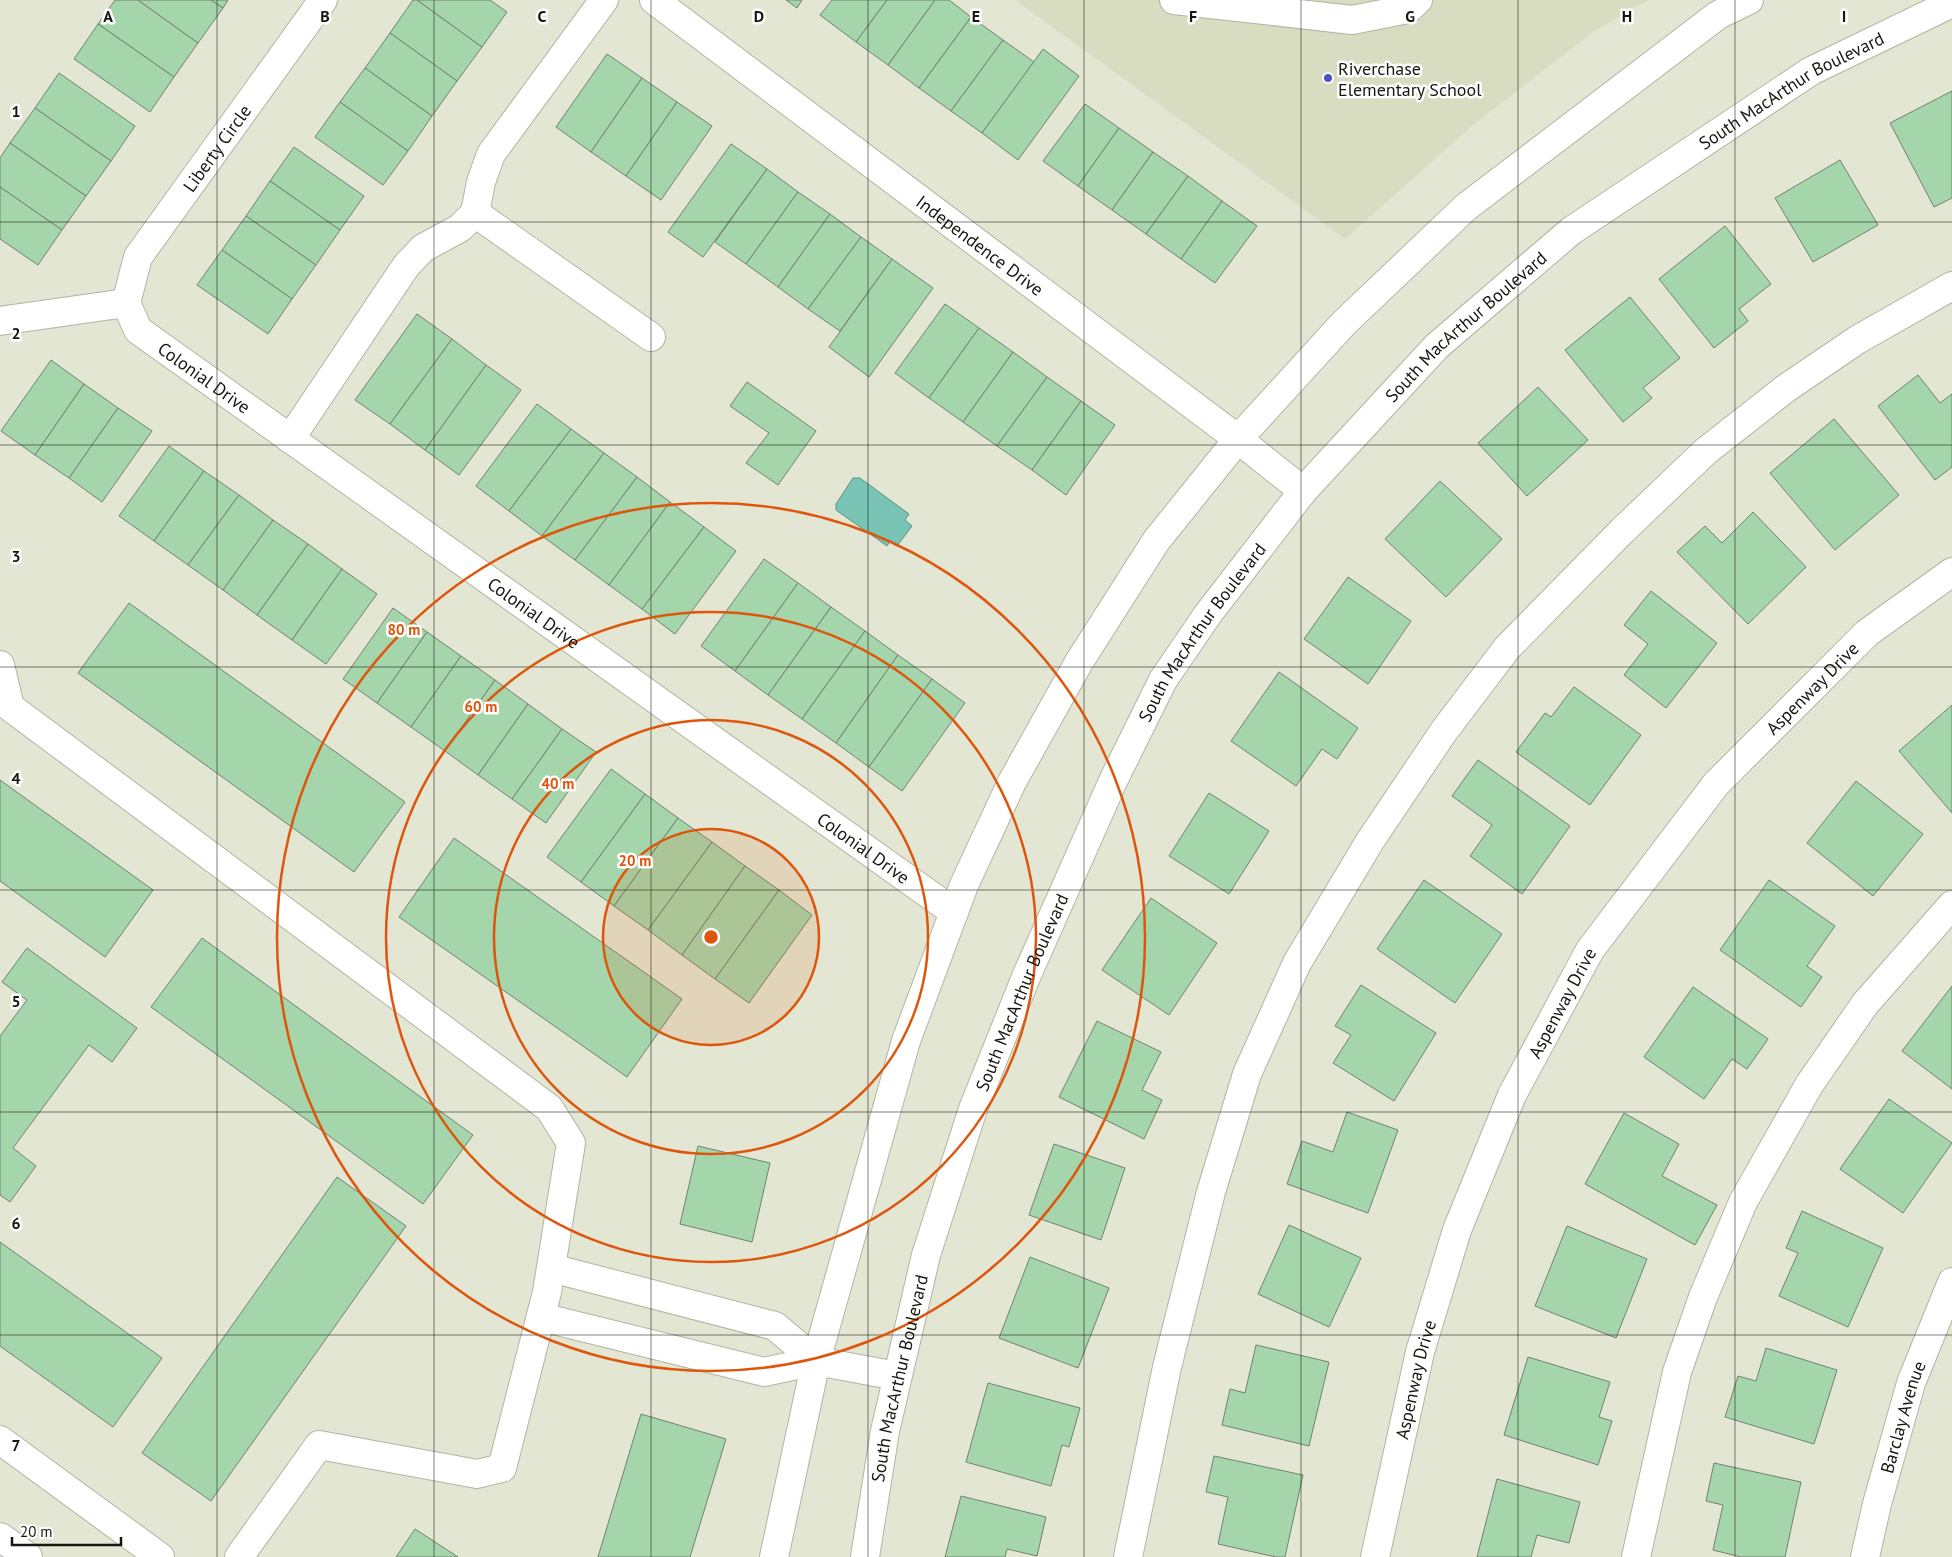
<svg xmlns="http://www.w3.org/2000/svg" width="1952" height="1557" font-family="'PT Sans',sans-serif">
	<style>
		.built { fill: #d8ddc2 }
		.water { fill: #7ac4b5; stroke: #5c9084 }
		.building { fill: #a5d5aa; stroke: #738174 }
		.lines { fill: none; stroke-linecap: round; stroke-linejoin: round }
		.minor-casing { stroke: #b1b5a2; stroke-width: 30 }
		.major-casing { stroke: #b1b5a2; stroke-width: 30 }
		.minor { stroke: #fff; stroke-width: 28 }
		.major { stroke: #fff; stroke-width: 28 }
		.grid { fill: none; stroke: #161711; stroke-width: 1; stroke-opacity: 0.55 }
		.ring { fill: none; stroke: #de560c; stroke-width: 2.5 }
		.poi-dot { fill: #4e50c6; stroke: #fff; stroke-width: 2 }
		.labels { text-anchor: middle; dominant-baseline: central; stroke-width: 5; stroke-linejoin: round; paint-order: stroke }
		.poi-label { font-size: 18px; fill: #161711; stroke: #fff; text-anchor: start }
		.street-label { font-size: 18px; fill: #161711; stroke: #fff }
		.grid-label { font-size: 16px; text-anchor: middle; font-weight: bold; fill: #161711; stroke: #fff; stroke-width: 5; stroke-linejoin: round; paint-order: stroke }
		.centre { fill: #de560c; stroke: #fff; stroke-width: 2.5 }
		.ring-label { font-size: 15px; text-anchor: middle; font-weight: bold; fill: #de560c; stroke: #fff; stroke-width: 5; stroke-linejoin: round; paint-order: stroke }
	</style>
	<rect width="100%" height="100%" fill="#e2e6d2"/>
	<polygon class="built" points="1015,0 1648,0 1593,32 1473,125 1345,239"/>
	<polygon class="water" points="853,478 860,478 909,514 905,520 912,526 897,546 890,541 887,546 836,510 836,504"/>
	<g class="building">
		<polygon points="115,0 138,0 198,43 174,77 98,24"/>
		<polygon points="138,0 211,0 223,8 198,43"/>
		<polygon points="211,0 228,0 223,8"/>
		<polygon points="413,0 417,0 482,47 457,81 390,33"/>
		<polygon points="417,0 490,0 507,12 482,47"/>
		<polygon points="786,0 802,0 797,8"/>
		<polygon points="832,0 887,0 856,42 820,15"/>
		<polygon points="887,0 935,0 888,65 856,42"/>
		<polygon points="935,0 949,0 971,17 919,88 888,65"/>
		<polygon points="971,17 1003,40 951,111 919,88"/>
		<polygon points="98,24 174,77 150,112 74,59"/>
		<polygon points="390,33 457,81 432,116 365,68"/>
		<polygon points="1003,40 1034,62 982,133 951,111"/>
		<polygon points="1043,49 1079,76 1018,160 982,133"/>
		<polygon points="607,54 642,78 591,152 556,127"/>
		<polygon points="365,68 432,116 408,151 340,102"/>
		<polygon points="59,73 135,126 111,161 35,108"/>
		<polygon points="642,78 677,102 626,176 591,152"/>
		<polygon points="1952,91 1952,198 1934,207 1890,123"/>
		<polygon points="340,102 408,151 383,185 315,137"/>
		<polygon points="677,102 712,126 661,200 626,176"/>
		<polygon points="1085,104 1119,128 1078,186 1043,161"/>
		<polygon points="35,108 111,161 86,196 10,143"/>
		<polygon points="1119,128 1153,152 1112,210 1078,186"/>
		<polygon points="10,143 86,196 62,230 0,187 0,158"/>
		<polygon points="731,144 767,169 703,257 668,232"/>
		<polygon points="294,147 364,196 340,230 270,181"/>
		<polygon points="1153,152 1188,176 1146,234 1112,210"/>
		<polygon points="1840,160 1878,225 1813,262 1775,198"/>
		<polygon points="767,169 798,192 746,264 715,242"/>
		<polygon points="1188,176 1222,201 1181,259 1146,234"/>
		<polygon points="270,181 340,230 316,265 246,216"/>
		<polygon points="0,187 62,230 38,265 0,239"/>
		<polygon points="798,192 830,214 778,287 746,264"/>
		<polygon points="1222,201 1257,226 1215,283 1181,259"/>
		<polygon points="830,214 861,237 808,309 778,287"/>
		<polygon points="246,216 316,265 292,299 222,250"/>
		<polygon points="1725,226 1771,284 1739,309 1748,321 1714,348 1659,279"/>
		<polygon points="861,237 892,259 840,331 808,309"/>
		<polygon points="222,250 292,299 268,334 197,285"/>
		<polygon points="892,259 933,288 869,377 829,347"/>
		<polygon points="1630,297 1680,358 1643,388 1652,398 1623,422 1565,350"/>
		<polygon points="945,304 979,328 929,398 895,373"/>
		<polygon points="417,314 452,339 390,424 355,400"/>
		<polygon points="979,328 1013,352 963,422 929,398"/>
		<polygon points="452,339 486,365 425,450 390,424"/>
		<polygon points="1013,352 1047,377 997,446 963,422"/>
		<polygon points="51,360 84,384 35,455 1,431"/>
		<polygon points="486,365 521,390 459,475 425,450"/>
		<polygon points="1918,375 1940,403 1952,394 1952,467 1935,480 1878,406"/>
		<polygon points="1047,377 1081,401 1032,470 997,446"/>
		<polygon points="747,382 816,431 778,485 746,463 769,433 730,406"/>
		<polygon points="84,384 118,408 69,478 35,455"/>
		<polygon points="1538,387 1588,440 1527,496 1478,443"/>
		<polygon points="1081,401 1115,425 1066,495 1032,470"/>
		<polygon points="537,404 571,429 509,511 476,486"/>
		<polygon points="118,408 152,431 102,502 69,478"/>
		<polygon points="1834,419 1899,495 1835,550 1770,473"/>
		<polygon points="571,429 604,453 542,536 509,511"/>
		<polygon points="169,446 204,471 154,541 119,516"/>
		<polygon points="604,453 637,477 575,560 542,536"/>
		<polygon points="204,471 239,495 188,565 154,541"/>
		<polygon points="637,477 670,502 609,585 575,560"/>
		<polygon points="1440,481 1502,539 1446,597 1385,539"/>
		<polygon points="239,495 273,520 223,590 188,565"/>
		<polygon points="670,502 704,527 642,609 609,585"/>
		<polygon points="1753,512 1806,567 1748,624 1677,552 1705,526 1722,543"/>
		<polygon points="273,520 308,544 257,615 223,590"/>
		<polygon points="704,527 736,551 675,634 642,609"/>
		<polygon points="308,544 342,569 292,640 257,615"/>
		<polygon points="764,559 798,583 735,671 701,646"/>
		<polygon points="342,569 377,594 326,664 292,640"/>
		<polygon points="1348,577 1411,621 1368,684 1304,639"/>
		<polygon points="798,583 831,607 768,695 735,671"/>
		<polygon points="1651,591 1717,643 1666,708 1624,675 1648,644 1624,625"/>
		<polygon points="129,603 405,802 354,872 78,673"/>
		<polygon points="831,607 865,631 802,719 768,695"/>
		<polygon points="393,608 427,632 377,703 343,679"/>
		<polygon points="865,631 898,655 836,743 802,719"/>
		<polygon points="427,632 461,656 411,727 377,703"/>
		<polygon points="898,655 932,679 869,767 836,743"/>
		<polygon points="461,656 495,680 445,751 411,727"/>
		<polygon points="1279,672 1358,728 1337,759 1322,749 1296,786 1231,741"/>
		<polygon points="932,679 965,703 902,791 869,767"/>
		<polygon points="495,680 528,704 478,775 445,751"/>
		<polygon points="1574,687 1641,735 1590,805 1516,752 1545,713 1551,717"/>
		<polygon points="528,704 562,729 512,799 478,775"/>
		<polygon points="1952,705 1952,813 1899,751"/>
		<polygon points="562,729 596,752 546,823 512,799"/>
		<polygon points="1478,760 1570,826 1522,894 1470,856 1492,825 1452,796"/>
		<polygon points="611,769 645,794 581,882 547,857"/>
		<polygon points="0,780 153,890 105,957 0,881"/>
		<polygon points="1856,781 1923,834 1873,896 1807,843"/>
		<polygon points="1209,793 1269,831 1229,894 1169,856"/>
		<polygon points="645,794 678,818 614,906 581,882"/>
		<polygon points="678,818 712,842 648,930 614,906"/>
		<polygon points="454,838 682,999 627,1077 399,917"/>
		<polygon points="712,842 745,866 682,955 648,930"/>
		<polygon points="745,866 779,890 715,979 682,955"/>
		<polygon points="1424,880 1502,934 1455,1003 1377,949"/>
		<polygon points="1769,880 1835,926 1807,966 1822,977 1801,1007 1720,950"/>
		<polygon points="779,890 812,915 749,1003 715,979"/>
		<polygon points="1151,898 1217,943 1169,1015 1102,970"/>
		<polygon points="202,938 473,1135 423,1204 151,1007"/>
		<polygon points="27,948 137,1028 112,1062 89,1045 13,1148 36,1166 10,1202 0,1195 0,1036 27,1000 2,982"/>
		<polygon points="1361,985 1436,1033 1394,1101 1333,1063 1351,1035 1335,1026"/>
		<polygon points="1952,986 1952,1089 1902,1051"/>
		<polygon points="1693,987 1768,1039 1747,1069 1732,1059 1704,1099 1644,1057"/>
		<polygon points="1097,1021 1161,1052 1142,1090 1162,1100 1144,1139 1059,1097"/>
		<polygon points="1889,1099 1952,1143 1903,1213 1840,1169"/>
		<polygon points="1347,1112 1398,1130 1368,1213 1287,1184 1302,1141 1333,1152"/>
		<polygon points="1624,1113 1679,1144 1662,1176 1717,1205 1695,1245 1585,1184"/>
		<polygon points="1054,1144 1125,1168 1101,1240 1029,1215"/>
		<polygon points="698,1146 770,1163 752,1242 680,1224"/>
		<polygon points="337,1177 406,1226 211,1501 142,1453"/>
		<polygon points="1802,1211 1883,1248 1848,1327 1779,1296 1798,1253 1786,1248"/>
		<polygon points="1289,1225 1361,1258 1329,1327 1258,1294"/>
		<polygon points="1567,1226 1647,1259 1616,1338 1535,1306"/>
		<polygon points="0,1242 162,1358 113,1427 0,1346"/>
		<polygon points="1030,1257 1109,1288 1078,1368 999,1338"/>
		<polygon points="1256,1345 1329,1362 1309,1446 1222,1425 1230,1389 1245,1393"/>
		<polygon points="1766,1348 1837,1370 1814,1444 1725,1417 1738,1376 1756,1381"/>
		<polygon points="1528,1357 1610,1382 1599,1417 1612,1421 1598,1465 1504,1435"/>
		<polygon points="988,1383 1080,1408 1069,1447 1062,1445 1051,1486 966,1462"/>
		<polygon points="641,1414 726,1439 690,1557 598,1557"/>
		<polygon points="1214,1456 1303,1475 1285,1557 1276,1557 1218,1544 1228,1497 1206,1492"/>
		<polygon points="1714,1463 1801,1482 1785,1557 1741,1557 1713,1550 1723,1505 1706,1501"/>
		<polygon points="1497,1479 1580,1502 1569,1543 1537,1535 1531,1557 1477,1557"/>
		<polygon points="961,1496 1046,1517 1037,1556 1007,1549 1005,1557 945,1557"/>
		<polygon points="415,1529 458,1557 396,1557"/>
	</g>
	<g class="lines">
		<defs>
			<g id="minor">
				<path id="s1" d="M654 0 1238 439 1303 491"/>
				<polyline points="1174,0 1352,20 1408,9 1418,0"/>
				<polyline points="475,213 651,337"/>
				<path id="s2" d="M126 303 138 330 954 912"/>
				<path id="s3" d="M126 303 138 257 323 0"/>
				<polyline points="0,321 126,303"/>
				<polyline points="290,439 406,266 423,248 460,228 475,213 481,182 491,154 604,0"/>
				<polyline points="0,665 10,707 549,1108 571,1143 547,1292 502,1468 477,1474 319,1445 239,1557"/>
				<polyline points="551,1268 775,1326 816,1361"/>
				<polyline points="541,1317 764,1372 816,1361"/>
				<polyline points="0,1440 160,1557"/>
				<polyline points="0,1537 28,1557"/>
				<polyline points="1128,1557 1167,1367 1211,1192 1247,1074 1297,963 1370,841 1444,731 1507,648 1623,530 1706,451 1785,389 1857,340 1952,286"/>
				<path id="s4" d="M1375 1557 1420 1352 1457 1230 1512 1095 1590 950 1716 784 1867 633 1952 572"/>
				<polyline points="1636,1557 1677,1372 1703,1297 1743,1202 1809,1085 1865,1004 1952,905"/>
				<path id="s5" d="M1865 1557 1877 1504 1911 1383 1952 1282"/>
			</g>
			<g id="major">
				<polyline points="816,1361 897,1376"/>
				<polyline points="774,1557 816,1361 906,1041 964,885 1012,782 1079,662 1156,541 1238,439 1344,323 1466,207 1718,15 1749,0"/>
				<path id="s6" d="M865 1557 885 1431 926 1255 973 1109 1026 977 1113 781 1163 680 1208 614 1303 491 1437 346 1571 231 1811 71 1952 3"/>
			</g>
		</defs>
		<use href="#minor" class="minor-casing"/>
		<use href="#major" class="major-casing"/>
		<use href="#minor" class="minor"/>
		<use href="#major" class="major"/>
	</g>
	<path class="grid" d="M217 0V1557M434 0V1557M651 0V1557M868 0V1557M1084 0V1557M1301 0V1557M1518 0V1557M1735 0V1557M0 222H1952M0 445H1952M0 667H1952M0 890H1952M0 1112H1952M0 1335H1952"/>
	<circle cx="711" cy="937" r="108" fill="#de560c" fill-opacity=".12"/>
	<g class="ring">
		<circle cx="711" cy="937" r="108"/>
		<circle cx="711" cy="937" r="217"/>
		<circle cx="711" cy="937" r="325"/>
		<circle cx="711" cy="937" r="434"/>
	</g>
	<circle class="poi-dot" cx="1328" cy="78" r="5"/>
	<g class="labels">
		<g class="poi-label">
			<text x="1338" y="68">Riverchase<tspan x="1338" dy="21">Elementary School</tspan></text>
		</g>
		<g class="street-label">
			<text stroke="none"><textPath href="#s6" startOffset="1802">South MacArthur Boulevard</textPath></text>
			<text stroke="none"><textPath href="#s3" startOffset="182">Liberty Circle</textPath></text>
			<text stroke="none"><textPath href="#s1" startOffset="408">Independence Drive</textPath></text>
			<text stroke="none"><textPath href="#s6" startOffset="1398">South MacArthur Boulevard</textPath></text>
			<text stroke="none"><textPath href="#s2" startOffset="111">Colonial Drive</textPath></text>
			<text stroke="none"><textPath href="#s2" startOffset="516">Colonial Drive</textPath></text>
			<text stroke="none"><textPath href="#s6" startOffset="992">South MacArthur Boulevard</textPath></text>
			<text stroke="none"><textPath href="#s4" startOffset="992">Aspenway Drive</textPath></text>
			<text stroke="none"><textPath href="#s2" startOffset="921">Colonial Drive</textPath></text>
			<text stroke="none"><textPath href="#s6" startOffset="588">South MacArthur Boulevard</textPath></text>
			<text stroke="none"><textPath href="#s4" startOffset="588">Aspenway Drive</textPath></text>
			<text stroke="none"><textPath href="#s6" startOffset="182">South MacArthur Boulevard</textPath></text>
			<text stroke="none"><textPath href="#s4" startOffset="182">Aspenway Drive</textPath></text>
			<text stroke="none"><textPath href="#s5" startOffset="145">Barclay Avenue</textPath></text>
		</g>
	</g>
	<g class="grid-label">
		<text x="108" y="22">A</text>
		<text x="325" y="22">B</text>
		<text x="542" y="22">C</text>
		<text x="759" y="22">D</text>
		<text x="976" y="22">E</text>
		<text x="1193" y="22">F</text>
		<text x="1410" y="22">G</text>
		<text x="1627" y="22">H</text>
		<text x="1844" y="22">I</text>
		<text x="16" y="117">1</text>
		<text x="16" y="339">2</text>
		<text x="16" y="562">3</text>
		<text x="16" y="784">4</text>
		<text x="16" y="1007">5</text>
		<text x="16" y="1229">6</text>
		<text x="16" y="1451">7</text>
	</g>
	<circle cx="711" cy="937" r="8" class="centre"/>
	<g class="ring-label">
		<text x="404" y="635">80 m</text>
		<text x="481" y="712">60 m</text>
		<text x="558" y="789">40 m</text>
		<text x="635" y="866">20 m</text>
	</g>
	<path d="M12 1537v8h109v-8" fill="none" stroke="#161711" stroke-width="2.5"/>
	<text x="20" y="1537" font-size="15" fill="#161711" stroke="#ffffff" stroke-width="4" paint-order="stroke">20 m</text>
</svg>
